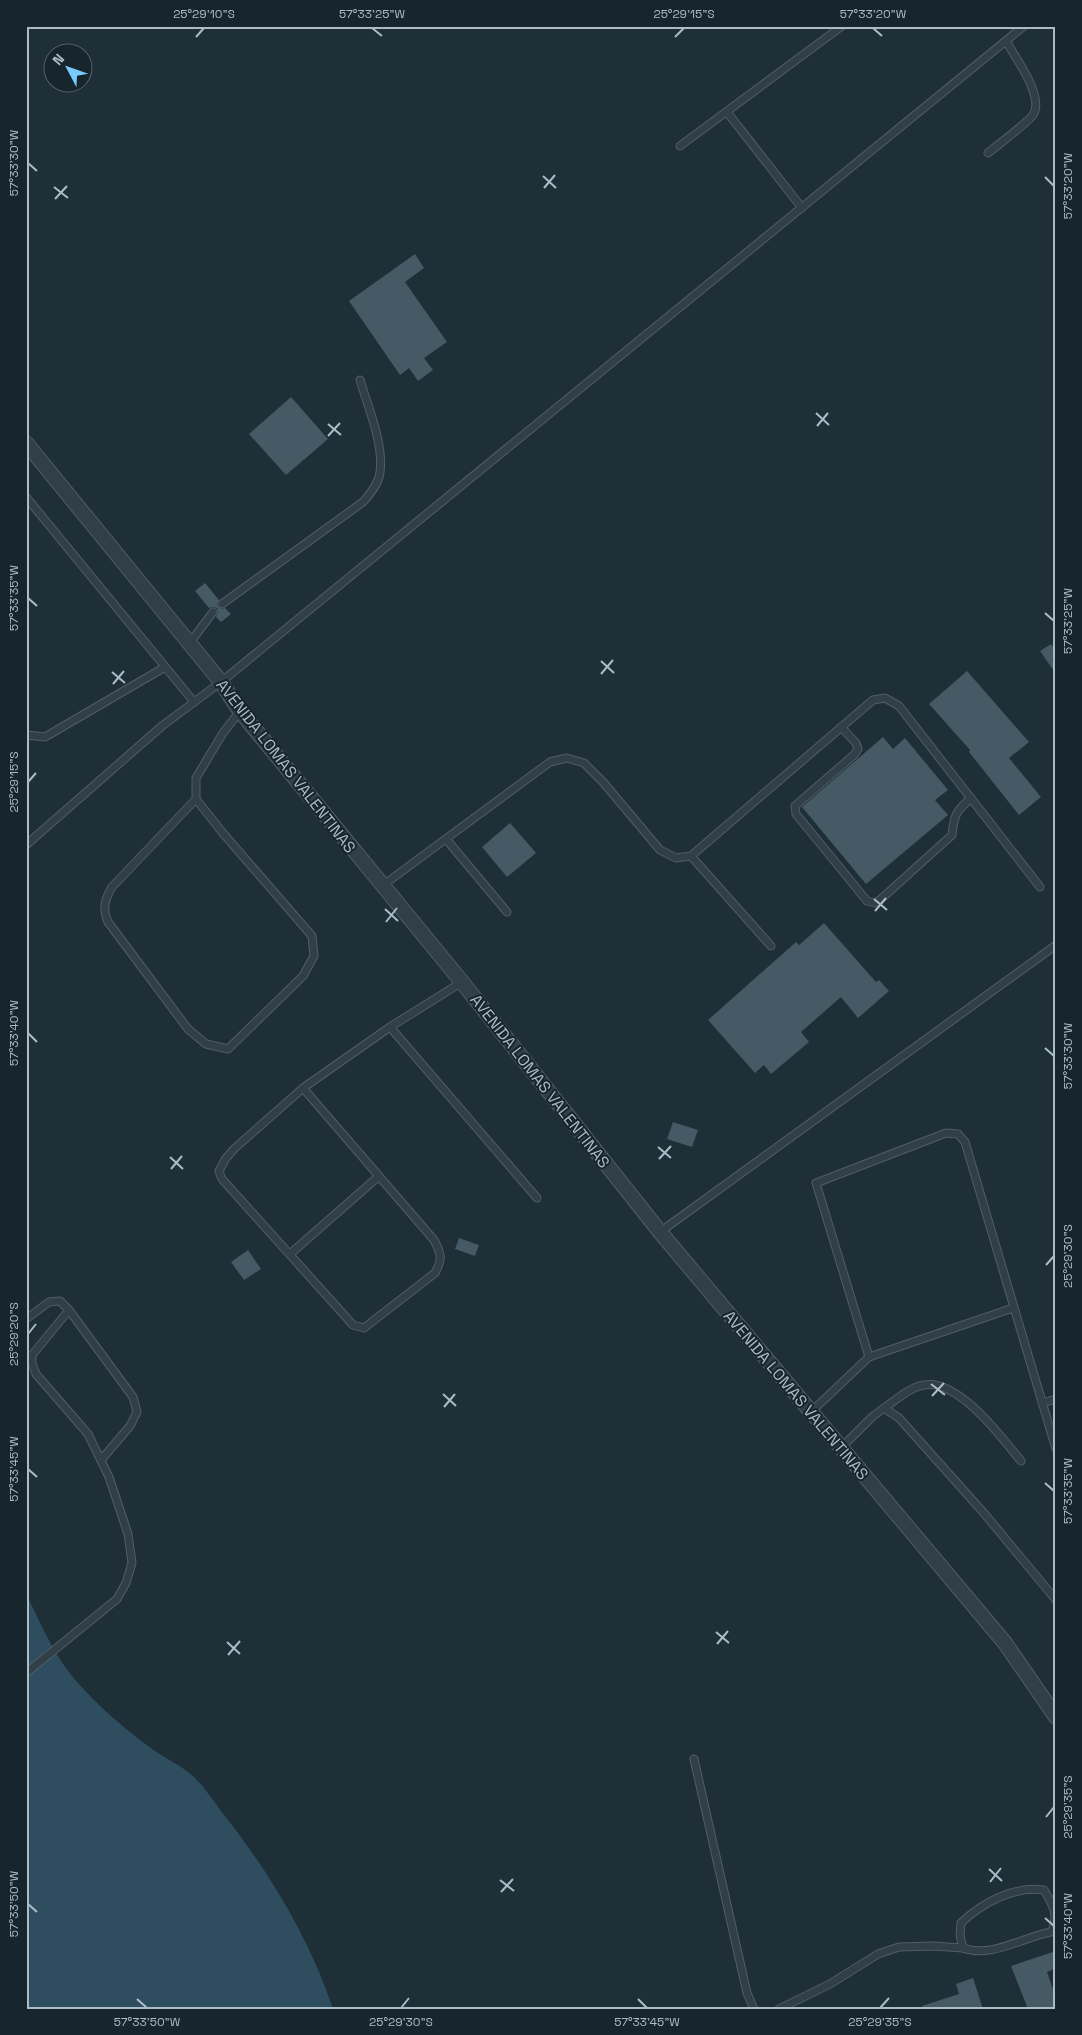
<svg xmlns="http://www.w3.org/2000/svg" width="1082" height="2035" font-family="'Space Grotesk',sans-serif">
	<style>
		.water { fill: #2e4e5f }
		.building { fill: #455a64 }
		.lines { fill: none; stroke-linecap: round; stroke-linejoin: round }
		.service-casing { stroke: #4f5e67; stroke-width: 9 }
		.minor-casing { stroke: #4f5e67; stroke-width: 16 }
		.service { stroke: #314048; stroke-width: 7 }
		.minor { stroke: #314048; stroke-width: 14 }
		.ticks { fill: none; stroke: #abbcc6; stroke-width: 2 }
		.labels { text-anchor: middle; dominant-baseline: central; stroke-width: 4; stroke-linejoin: round; paint-order: stroke }
		.street-label { font-size: 16px; fill: #abbcc6; stroke: #17252d }
		.neatline { fill: none; stroke: #abbcc6; stroke-width: 2 }
		.ticks-label { font-size: 12px; text-anchor: middle; fill: #abbcc6 }
	</style>
	<rect width="100%" height="100%" fill="#1e2f38"/>
	<path class="water" d="M26 1594C39 1620 51 1648 68 1671 89 1698 121 1726 148 1746 163 1758 182 1765 195 1778 205 1788 213 1800 221 1811 268 1870 309 1937 333 2009H26Z"/>
	<g class="building">
		<polygon points="415,254 424,268 405,282 447,342 424,358 433,370 418,381 409,368 400,375 349,301"/>
		<polygon points="291,397 328,439 286,475 249,434"/>
		<polygon points="205,583 219,600 217,604 218,607 222,609 225,608 231,614 221,622 216,617 218,612 217,608 213,607 209,608 195,591"/>
		<polygon points="1051,644 1056,651 1056,674 1040,651"/>
		<polygon points="967,671 1029,742 1009,758 1041,797 1019,815 969,752 970,750 929,704"/>
		<polygon points="883,737 893,749 905,738 948,790 935,800 948,815 866,884 802,807"/>
		<polygon points="510,823 536,853 507,877 482,847"/>
		<polygon points="824,923 876,982 879,980 889,991 858,1018 841,997 801,1032 809,1042 771,1074 764,1065 755,1073 708,1020 796,942 799,945"/>
		<polygon points="673,1122 698,1130 692,1147 667,1139"/>
		<polygon points="459,1238 479,1245 475,1256 455,1249"/>
		<polygon points="248,1250 261,1269 244,1280 231,1262"/>
		<polygon points="1056,1951 1056,1968 1047,1972 1056,1998 1056,2009 1028,2009 1011,1966"/>
		<polygon points="973,1978 983,2009 922,2009 922,2006 959,1994 956,1984"/>
	</g>
	<g class="lines">
		<defs>
			<g id="service">
				<polyline points="727,112 802,208"/>
				<polyline points="680,146 842,26"/>
				<path d="M988 153C999 144 1026 124 1033 115 1045 97 1015 57 1006 41"/>
				<polyline points="26,497 194,702"/>
				<path d="M222 604 363 502C371 493 379 483 380 472 384 444 368 407 360 380"/>
				<polyline points="189,644 213,612"/>
				<path d="M841 727 856 743 858 749 854 755 795 806 796 814 867 901 875 903 881 899 952 835C954 815 956 811 971 798"/>
				<polyline points="26,735 45,737 165,667"/>
				<path d="M196 799 112 887C105 899 102 908 108 922L188 1029 206 1044 228 1049 303 976 314 956 312 936 222 832 196 799V778L223 733 240 711"/>
				<polyline points="446,839 507,912"/>
				<polyline points="26,845 162,726 221,682 1024,26"/>
				<polyline points="691,856 771,946"/>
				<polyline points="382,886 550,762 567,758 584,763 603,782 660,850 676,858 691,856 873,700 885,698 899,706 1040,887"/>
				<polyline points="390,1027 537,1198"/>
				<path d="M303 1088 434 1240C441 1253 443 1259 435 1273L364 1328 353 1325 222 1179 219 1171 226 1158 235 1148 303 1088 390 1027 462 982"/>
				<polyline points="660,1232 1056,945"/>
				<polyline points="290,1254 379,1176"/>
				<polyline points="69,1310 133,1397 137,1412 130,1426 101,1460"/>
				<polyline points="26,1319 49,1302 60,1301 69,1310 32,1355 32,1363 36,1374 88,1434 109,1477 128,1534 132,1563 126,1583 117,1599 26,1673"/>
				<polyline points="869,1357 1013,1308"/>
				<polyline points="1042,1403 1056,1399"/>
				<path d="M884 1408C896 1400 910 1387 924 1385 959 1379 1002 1438 1021 1461"/>
				<polyline points="811,1412 869,1357 816,1183 946,1133 958,1134 965,1142 1056,1449"/>
				<polyline points="841,1448 872,1417 884,1408 899,1418 983,1512 1056,1600"/>
				<polyline points="694,1759 747,1993 754,2009"/>
				<path d="M1052 1931C1059 1915 1053 1905 1044 1890 1014 1886 983 1902 961 1923L960 1935 963 1948C992 1959 1026 1935 1056 1931"/>
				<polyline points="779,2009 830,1984 878,1954 899,1947 933,1946 963,1948"/>
			</g>
			<polyline id="minor" points="26,443 221,682 240,711 462,982 660,1232 1005,1643 1056,1717"/>
		</defs>
		<use href="#service" class="service-casing"/>
		<use href="#minor" class="minor-casing"/>
		<use href="#service" class="service"/>
		<use href="#minor" class="minor"/>
	</g>
	<path class="ticks" d="M372 28 382 36M873 28 882 36M196 37 204 28M675 37 684 28M28 163 37 171M543 176 556 188M1045 177 1054 186M54 187 68 198M544 188 555 175M55 199 67 186M816 413 829 425M328 424 341 435M817 426 828 413M328 436 340 423M28 598 37 606M1045 613 1054 621M601 661 614 673M112 672 125 683M601 674 613 660M113 684 124 671M28 782 36 773M874 899 887 910M385 909 398 921M875 911 886 898M386 922 397 908M28 1033 37 1042M1045 1048 1054 1056M658 1147 671 1158M170 1157 183 1169M659 1159 671 1146M171 1169 182 1156M1046 1265 1054 1256M28 1334 36 1324M931 1384 945 1395M443 1394 456 1406M932 1396 944 1383M444 1407 455 1394M28 1469 37 1477M1045 1483 1054 1491M716 1632 729 1643M227 1642 240 1654M717 1644 728 1631M228 1655 240 1641M1046 1817 1054 1807M989 1869 1002 1881M500 1880 514 1891M990 1882 1001 1868M501 1892 513 1879M28 1904 37 1912M1045 1918 1054 1926M137 1999 147 2008M638 1999 647 2008M401 2008 409 1998M880 2008 889 1998"/>
	<g class="labels">
		<g class="street-label">
			<text transform="translate(286 766) rotate(52)">AVENIDA LOMAS VALENTINAS</text>
			<text transform="translate(540 1081) rotate(52)">AVENIDA LOMAS VALENTINAS</text>
			<text transform="translate(796 1395) rotate(50)">AVENIDA LOMAS VALENTINAS</text>
		</g>
	</g>
	<rect width="1082" height="2035" fill="none" stroke="#17252d" stroke-width="55"/>
	<g transform="translate(68 68) rotate(311)"><circle r="24" fill="#17252d" stroke="#52616a"/>
	<path d="M0-4L9 19L0 12L-9 19Z" fill="#77cbff"/>
	<text y="-8" font-size="14" font-weight="bold" text-anchor="middle" fill="#abbcc6">N</text>
	</g>
	<rect x="28" y="28" width="1026" height="1980" class="neatline"/>
	<g class="ticks-label">
		<text x="204" y="18">25°29'10"S</text>
		<text x="372" y="18">57°33'25"W</text>
		<text x="684" y="18">25°29'15"S</text>
		<text x="873" y="18">57°33'20"W</text>
		<text transform="translate(14 163) rotate(-90)" y="4">57°33'30"W</text>
		<text transform="translate(1068 186) rotate(-90)" y="4">57°33'20"W</text>
		<text transform="translate(14 598) rotate(-90)" y="4">57°33'35"W</text>
		<text transform="translate(1068 621) rotate(-90)" y="4">57°33'25"W</text>
		<text transform="translate(14 782) rotate(-90)" y="4">25°29'15"S</text>
		<text transform="translate(14 1033) rotate(-90)" y="4">57°33'40"W</text>
		<text transform="translate(1068 1056) rotate(-90)" y="4">57°33'30"W</text>
		<text transform="translate(1068 1256) rotate(-90)" y="4">25°29'30"S</text>
		<text transform="translate(14 1334) rotate(-90)" y="4">25°29'20"S</text>
		<text transform="translate(14 1469) rotate(-90)" y="4">57°33'45"W</text>
		<text transform="translate(1068 1491) rotate(-90)" y="4">57°33'35"W</text>
		<text transform="translate(1068 1807) rotate(-90)" y="4">25°29'35"S</text>
		<text transform="translate(14 1904) rotate(-90)" y="4">57°33'50"W</text>
		<text transform="translate(1068 1926) rotate(-90)" y="4">57°33'40"W</text>
		<text x="147" y="2026">57°33'50"W</text>
		<text x="401" y="2026">25°29'30"S</text>
		<text x="647" y="2026">57°33'45"W</text>
		<text x="880" y="2026">25°29'35"S</text>
	</g>
</svg>
